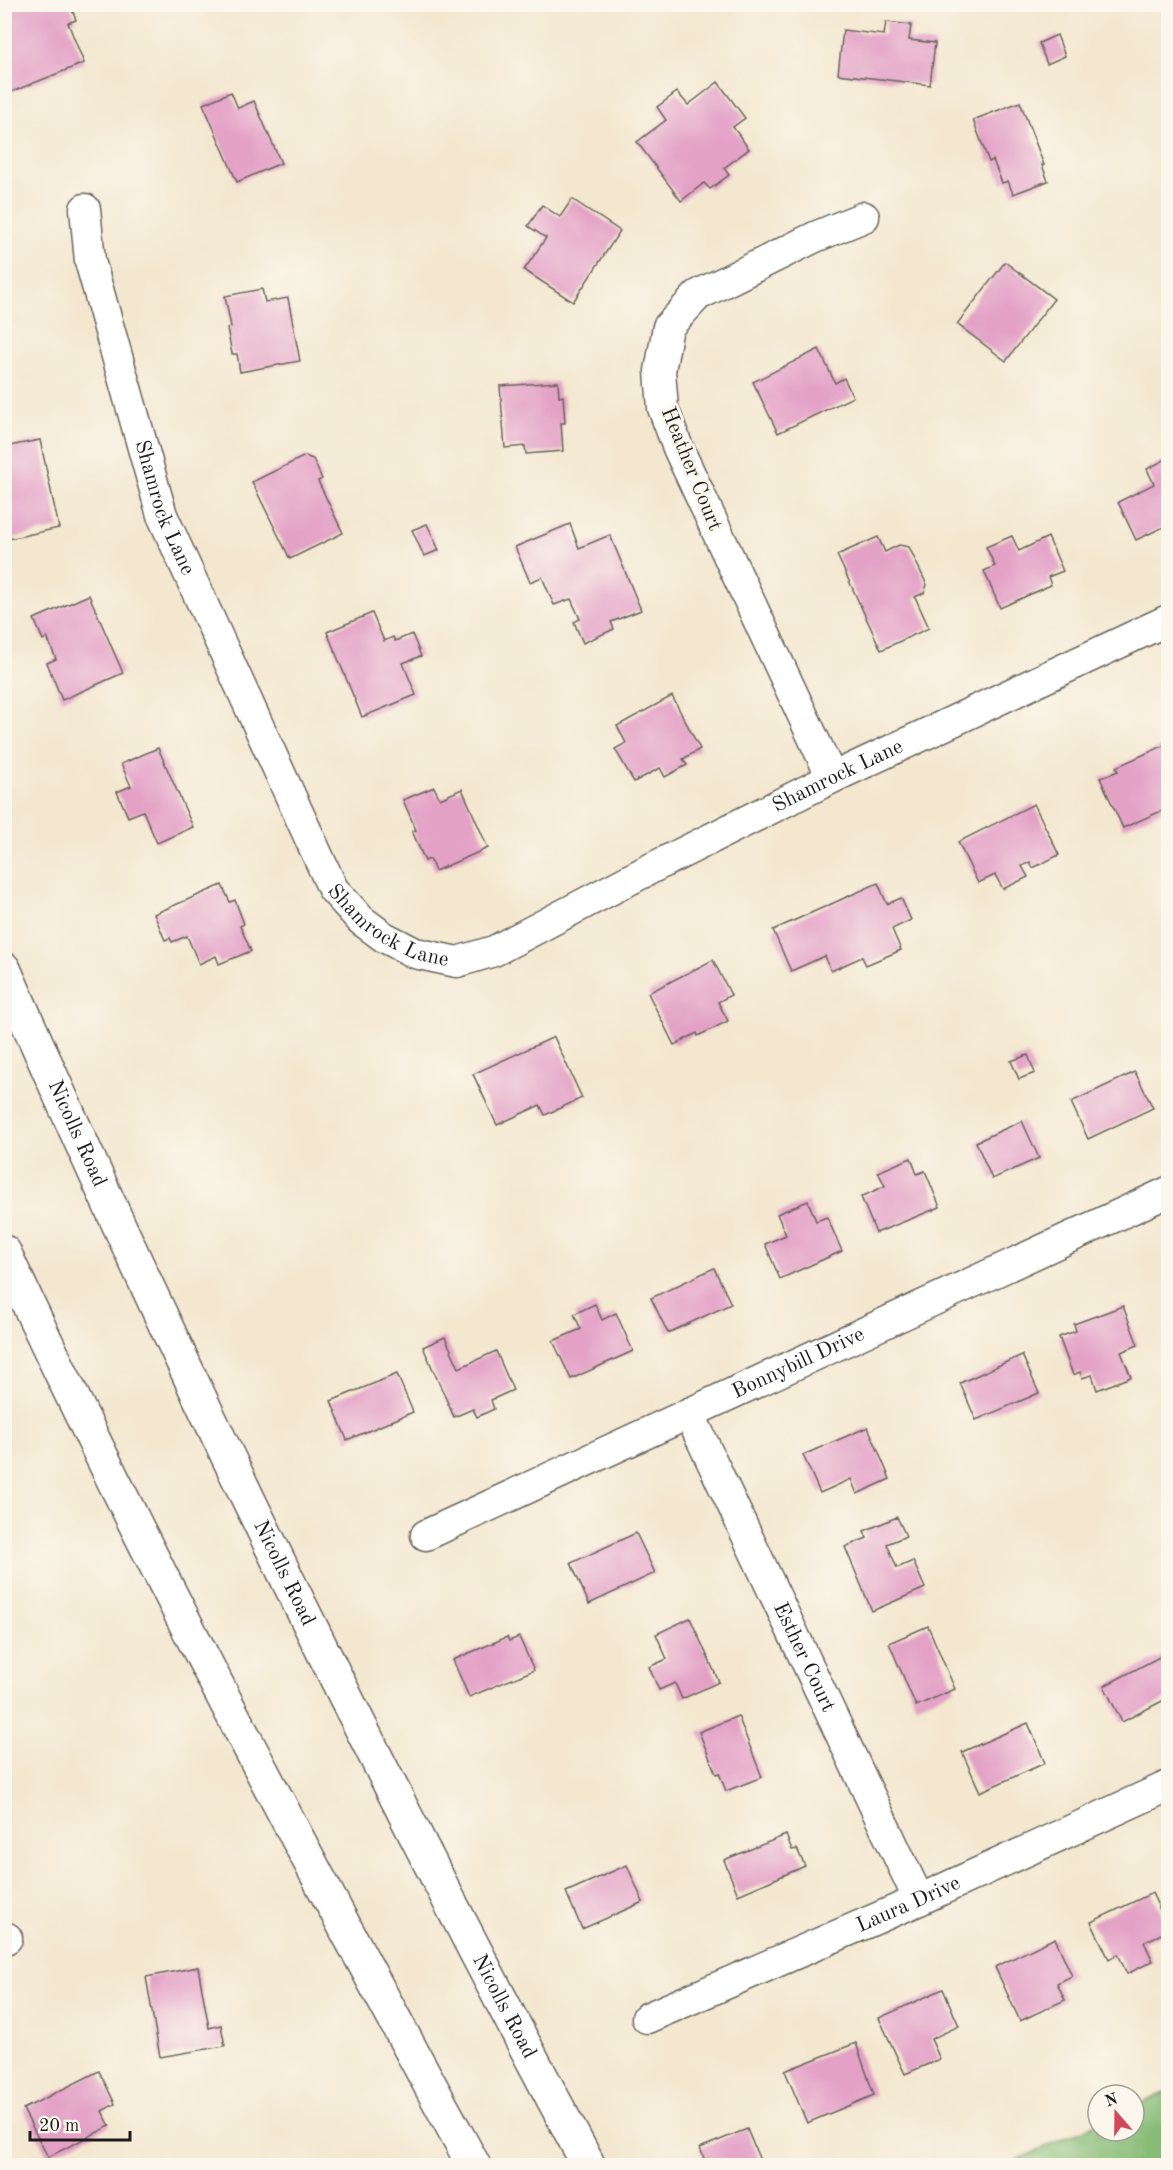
<svg xmlns="http://www.w3.org/2000/svg" width="1173" height="2170" font-family="'Old Standard TT',serif">
	<style>
		.forest { fill: #86bc76; stroke: #516c49; stroke-width: 1.5 }
		.building { fill: #e3a1c6 }
		.lines { fill: none; stroke-linecap: round; stroke-linejoin: round }
		.street-casing { stroke: #67635b; stroke-width: 33 }
		.highway-casing { stroke: #67635b; stroke-width: 36 }
		.street { stroke: #fff; stroke-width: 30 }
		.highway { stroke: #fff; stroke-width: 33 }
		.labels { text-anchor: middle; dominant-baseline: central; stroke-width: 6; stroke-linejoin: round; paint-order: stroke }
		.street-label { font-size: 21px; fill: #1c1c1c; stroke: #fbf7ec }
	</style>
	<rect width="100%" height="100%" fill="#fbf7ec"/>
	<filter id="ink" filterUnits="userSpaceOnUse"><feTurbulence type="fractalNoise" baseFrequency=".0167" numOctaves="2"/><feDisplacementMap in="SourceGraphic" scale="12" xChannelSelector="R" yChannelSelector="G"/><feConvolveMatrix kernelMatrix="1 2 1 2 8 2 1 2 1" color-interpolation-filters="sRGB"/></filter>
	<filter id="wash" filterUnits="userSpaceOnUse"><feTurbulence type="fractalNoise" baseFrequency=".008" numOctaves="4" result="noise"/><feDisplacementMap in="SourceGraphic" scale="24" xChannelSelector="R" yChannelSelector="G"/><feGaussianBlur stdDeviation="1.35" result="paint"/><feColorMatrix in="noise" values="0 0 0 0 0 0 0 0 0 0 0 0 0 0 0 0 0 1.4 0 .05"/><feComposite in="paint" operator="in"/></filter>
	<g filter="url(#wash)">
		<rect width="100%" height="100%" fill="#f3e7cf"/>
		<polygon class="forest" points="1168,2091 1168,2165 1006,2165 1098,2123 1098,2131 1134,2131 1134,2107"/>
		<g id="blocks">
			<g class="building">
				<polygon points="14,4 70,4 76,20 68,23 84,63 4,95 4,8"/>
				<polygon points="886,22 911,25 909,40 935,43 930,85 838,74 843,30 884,35"/>
				<polygon points="1057,35 1065,56 1047,64 1039,43"/>
				<polygon points="718,82 745,118 733,127 749,149 724,168 729,175 710,189 704,183 681,201 637,142 666,120 657,107 677,92 688,105"/>
				<polygon points="231,92 238,108 254,101 281,163 237,182 203,104"/>
				<polygon points="1020,102 1044,165 1042,165 1048,181 1013,194 1008,181 1002,183 993,160 989,162 973,120"/>
				<polygon points="572,199 620,231 573,302 524,270 546,238 528,226 542,205 560,217"/>
				<polygon points="1005,262 1054,299 1006,361 957,324"/>
				<polygon points="262,289 265,302 288,298 300,361 240,372 237,354 232,354 227,328 231,327 225,296"/>
				<polygon points="819,349 835,383 844,378 853,397 778,433 753,382"/>
				<polygon points="558,382 559,397 563,396 565,423 561,423 563,451 526,454 525,446 505,448 500,386"/>
				<polygon points="40,440 59,528 4,540 4,447"/>
				<polygon points="305,456 313,459 322,479 318,481 343,533 290,559 252,482"/>
				<polygon points="1168,458 1168,525 1136,540 1118,502 1154,484 1147,469"/>
				<polygon points="427,524 439,550 424,556 412,530"/>
				<polygon points="570,524 579,548 610,535 641,610 611,622 614,629 583,643 574,622 580,619 571,599 554,605 542,577 530,582 515,547"/>
				<polygon points="1012,536 1019,551 1048,537 1063,571 1048,577 1051,585 1000,608 984,571 995,566 986,547"/>
				<polygon points="878,537 885,552 899,545 909,547 927,585 924,593 915,597 929,628 881,650 837,555"/>
				<polygon points="89,595 123,673 62,700 47,663 56,659 47,637 43,640 34,619"/>
				<polygon points="372,613 384,641 393,637 395,641 412,634 421,656 403,663 416,695 362,717 327,632"/>
				<polygon points="672,696 700,749 683,759 687,765 665,777 660,768 634,782 615,749 626,743 617,726"/>
				<polygon points="1165,745 1168,752 1168,808 1123,828 1100,778 1118,771 1116,767"/>
				<polygon points="158,748 193,827 157,843 143,811 128,817 117,792 131,786 121,764"/>
				<polygon points="434,787 440,799 462,789 488,848 435,871 430,859 425,861 412,831 416,830 403,800"/>
				<polygon points="1034,804 1059,855 1033,868 1030,862 1022,866 1028,877 1003,889 995,875 978,883 958,842"/>
				<polygon points="878,883 887,904 901,898 911,920 892,929 901,950 866,965 862,957 831,971 825,956 791,971 773,930"/>
				<polygon points="222,885 230,902 235,900 244,924 240,926 251,951 219,964 216,956 199,964 187,936 172,942 170,938 165,940 154,914"/>
				<polygon points="713,960 731,995 718,1002 728,1021 698,1036 697,1033 674,1045 648,993"/>
				<polygon points="554,1037 582,1098 545,1115 540,1105 497,1125 473,1074"/>
				<polygon points="1028,1055 1035,1073 1019,1079 1011,1061"/>
				<polygon points="1135,1072 1153,1108 1088,1139 1071,1102"/>
				<polygon points="1022,1121 1039,1158 992,1179 976,1142"/>
				<polygon points="911,1158 917,1174 925,1171 940,1207 876,1233 861,1197 885,1186 878,1172"/>
				<polygon points="808,1201 816,1221 827,1217 842,1251 780,1279 765,1244 786,1235 777,1214"/>
				<polygon points="714,1268 731,1304 668,1333 651,1298"/>
				<polygon points="595,1304 602,1320 616,1313 633,1351 571,1379 553,1341 581,1329 574,1314"/>
				<polygon points="1123,1306 1138,1345 1121,1352 1131,1377 1097,1390 1092,1375 1082,1378 1080,1372 1073,1375 1059,1337 1076,1331 1074,1324"/>
				<polygon points="445,1337 459,1368 496,1351 513,1390 491,1400 494,1409 477,1417 473,1409 454,1417 423,1347"/>
				<polygon points="1022,1355 1039,1393 976,1420 960,1383"/>
				<polygon points="397,1374 413,1412 347,1440 331,1401"/>
				<polygon points="868,1427 890,1479 857,1494 851,1479 820,1493 803,1455"/>
				<polygon points="897,1517 906,1536 887,1544 897,1568 913,1561 925,1588 872,1611 845,1547 867,1538 864,1531"/>
				<polygon points="636,1533 655,1573 589,1604 571,1563"/>
				<polygon points="690,1618 719,1682 682,1699 675,1683 659,1690 649,1667 667,1659 656,1634"/>
				<polygon points="928,1626 955,1689 916,1706 889,1643"/>
				<polygon points="507,1637 509,1641 519,1637 534,1670 469,1697 453,1660"/>
				<polygon points="1165,1654 1168,1661 1168,1698 1122,1722 1104,1686"/>
				<polygon points="738,1716 762,1777 726,1791 719,1773 716,1774 699,1732"/>
				<polygon points="1028,1723 1045,1763 980,1792 962,1752"/>
				<polygon points="786,1835 792,1850 797,1849 805,1866 738,1895 724,1860"/>
				<polygon points="627,1865 643,1902 582,1929 566,1892"/>
				<polygon points="1152,1893 1168,1927 1168,1931 1144,1942 1153,1961 1127,1974 1118,1954 1109,1959 1091,1922"/>
				<polygon points="1055,1938 1072,1976 1057,1983 1065,2000 1020,2021 995,1967"/>
				<polygon points="198,1967 209,2028 221,2025 225,2046 160,2057 146,1977"/>
				<polygon points="943,1989 959,2026 931,2039 940,2059 905,2074 879,2018"/>
				<polygon points="856,2043 874,2095 807,2123 785,2071"/>
				<polygon points="99,2071 115,2104 102,2111 110,2126 48,2157 23,2109"/>
				<polygon points="747,2129 761,2163 754,2166 707,2166 700,2148"/>
			</g>
		</g>
	</g>
	<g filter="url(#ink)">
		<use href="#blocks" fill-opacity="0" stroke="#67635b" stroke-width="1.5"/>
		<g class="lines">
			<defs>
				<g id="street">
					<path id="s1" d="M85 209 90 261 162 515 333 889 361 920 384 937 415 953 457 962 494 951 648 870 832 778 1168 620"/>
					<polyline points="832,778 678,448 663,408 660,371 668,327 698,295 815,237 864,217"/>
					<path id="s2" d="M689 1413 919 1900"/>
					<path id="s3" d="M426 1535 1168 1192"/>
					<polyline points="4,1940 7,1938"/>
					<path id="s4" d="M647 2018 919 1900 1168 1786"/>
				</g>
				<g id="highway">
					<path id="s5" d="M4 969C182 1376 379 1775 589 2166"/>
					<path d="M4 1252C148 1563 310 1865 474 2166"/>
				</g>
			</defs>
			<use href="#street" class="street-casing"/>
			<use href="#highway" class="highway-casing"/>
			<use href="#street" class="street"/>
			<use href="#highway" class="highway"/>
		</g>
	</g>
	<g class="labels">
		<g class="street-label">
			<text transform="translate(691 469) rotate(68)">Heather Court</text>
			<text stroke="none"><textPath href="#s1" startOffset="310">Shamrock Lane</textPath></text>
			<text stroke="none"><textPath href="#s1" startOffset="1300">Shamrock Lane</textPath></text>
			<text stroke="none"><textPath href="#s1" startOffset="796">Shamrock Lane</textPath></text>
			<text stroke="none"><textPath href="#s5" startOffset="180">Nicolls Road</textPath></text>
			<text stroke="none"><textPath href="#s3" startOffset="410">Bonnybill Drive</textPath></text>
			<text stroke="none"><textPath href="#s5" startOffset="666">Nicolls Road</textPath></text>
			<text stroke="none"><textPath href="#s2" startOffset="270">Esther Court</textPath></text>
			<text stroke="none"><textPath href="#s4" startOffset="285">Laura Drive</textPath></text>
			<text stroke="none"><textPath href="#s5" startOffset="1152">Nicolls Road</textPath></text>
		</g>
	</g>
	<rect width="1173" height="2170" fill="none" stroke="#fbf7ec" stroke-width="24"/>
	<g transform="translate(1116 2113) rotate(340)"><circle r="28" fill="#fbf7ec" stroke="#a29f99" stroke-width="1.5"/>
	<path d="M0-4.5L10 22L0 15L-10 22Z" fill="#d1495b"/>
	<text y="-9" font-size="16" font-weight="bold" text-anchor="middle" fill="#1c1c1c">N</text>
	</g>
	<path d="M30 2131v9h100v-9" fill="none" stroke="#1c1c1c" stroke-width="3"/>
	<text x="39" y="2131" font-size="18" fill="#1c1c1c" stroke="#fbf7ec" stroke-width="4.5" paint-order="stroke">20 m</text>
</svg>
